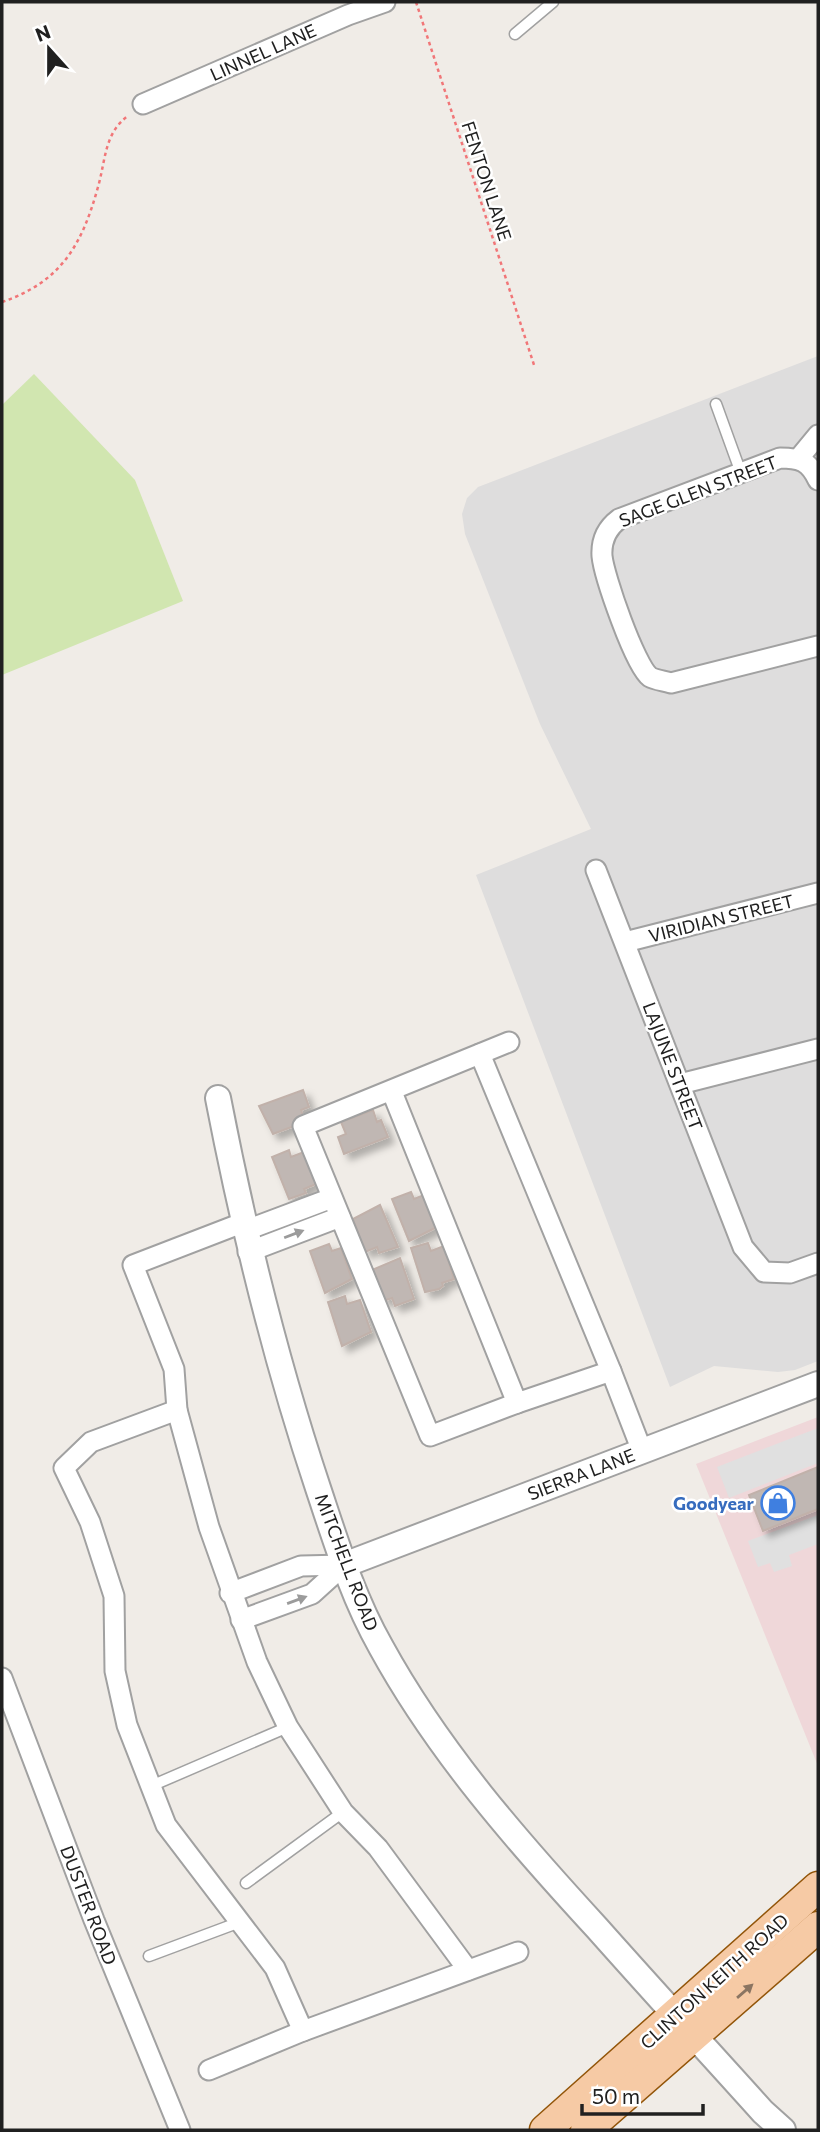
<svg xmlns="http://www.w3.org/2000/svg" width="820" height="2132" font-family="Commissioner,sans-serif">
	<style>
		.residential { fill: #dedddd }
		.commercial { fill: #efd7d9 }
		.grass { fill: #d1e6b0 }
		.parking { fill: #e0e0e0 }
		.building { fill: #c0b7b3; stroke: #c1b1aa; stroke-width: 2; filter: url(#shadow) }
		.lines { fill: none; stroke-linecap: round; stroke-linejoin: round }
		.service-casing { stroke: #a1a1a1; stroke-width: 13 }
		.minor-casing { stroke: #a1a1a1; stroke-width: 23 }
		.tertiary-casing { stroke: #a1a1a1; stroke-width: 28 }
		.primary-casing { stroke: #925509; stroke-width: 33 }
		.path { stroke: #f17678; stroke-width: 2.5; stroke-dasharray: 3.5 3.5; stroke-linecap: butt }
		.service { stroke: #fff; stroke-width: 10 }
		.minor { stroke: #fff; stroke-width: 19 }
		.tertiary { stroke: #fff; stroke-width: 24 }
		.primary { stroke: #f6caa5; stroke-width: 30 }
		.oneway { fill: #9b9b9b }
		.oneway2 { fill: #8b7562 }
		.labels { text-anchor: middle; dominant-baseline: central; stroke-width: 5; stroke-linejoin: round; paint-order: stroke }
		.street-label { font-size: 18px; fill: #202020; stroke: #fff }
		.shop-label { font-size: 18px; font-weight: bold; fill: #366cbe; stroke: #fff; text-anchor: end }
	</style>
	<defs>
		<filter id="shadow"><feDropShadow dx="6" dy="6" stdDeviation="3.5" flood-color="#0004"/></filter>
	</defs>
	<rect width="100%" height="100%" fill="#f0ece7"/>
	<polygon class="residential" points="818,356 818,1361 795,1370 778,1372 714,1366 670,1387 476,875 591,829 540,724 465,534 462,514 467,498 478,487"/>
	<polygon class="commercial" points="818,1417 818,1766 696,1464"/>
	<polygon class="grass" points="34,374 135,480 183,601 2,675 2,405"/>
	<g class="parking">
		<polygon points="818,1428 818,1463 729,1498 717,1467"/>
		<polygon points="818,1515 818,1544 789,1555 792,1566 774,1572 770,1563 758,1567 748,1541"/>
	</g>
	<g class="building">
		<polygon points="303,1090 309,1107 301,1110 305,1122 273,1134 259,1106"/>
		<polygon points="373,1110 377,1122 381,1120 388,1137 344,1154 338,1137 346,1134 341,1122"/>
		<polygon points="289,1150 291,1157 304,1152 316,1184 304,1189 306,1193 289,1199 272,1157"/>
		<polygon points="411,1192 414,1199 424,1195 437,1227 409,1241 392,1199"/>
		<polygon points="380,1205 398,1247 379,1253 377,1247 365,1252 353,1219"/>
		<polygon points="428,1243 431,1251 444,1246 454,1279 442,1283 443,1286 439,1289 425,1292 411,1248"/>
		<polygon points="329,1244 332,1251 341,1248 352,1279 325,1293 310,1251"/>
		<polygon points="400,1258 414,1299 395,1306 392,1298 383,1301 372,1270"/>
		<polygon points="345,1296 347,1304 360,1300 371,1332 342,1346 328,1302"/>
		<polygon points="818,1467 818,1509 763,1531 749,1495"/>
	</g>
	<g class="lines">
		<defs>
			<g id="service">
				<polyline points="515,34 553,2"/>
				<polyline points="716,404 741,473"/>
				<polyline points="151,1786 288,1727"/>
				<polyline points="246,1883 343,1812"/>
				<polyline points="149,1956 240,1922"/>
			</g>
			<g id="minor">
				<polyline points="143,104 348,15 385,2"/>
				<polyline points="799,458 818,435"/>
				<path d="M818 480C809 461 800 458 780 458L619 519C607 528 601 540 602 556 604 576 635 666 650 677 655 680 665 681 671 683L818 646"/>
				<polyline points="596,870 743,1247 764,1272 790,1273 818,1263"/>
				<polyline points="625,942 818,893"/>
				<polyline points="509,1042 303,1126 430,1436 517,1403"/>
				<polyline points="680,1084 818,1049"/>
				<polyline points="392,1092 517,1403 611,1371 480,1054"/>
				<polyline points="242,1223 133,1265 174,1369 177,1410 209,1527 257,1662 288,1727 343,1812 378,1848 468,1970"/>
				<polyline points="244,1231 332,1198"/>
				<polyline points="248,1252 340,1217"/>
				<polyline points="611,1371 642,1451"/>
				<polyline points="177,1410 91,1442 64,1468 90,1522 114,1596 115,1671 127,1725 166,1825 275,1968 303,2031 518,1952"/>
				<polyline points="230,1593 301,1566 344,1565"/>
				<polyline points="241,1620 312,1594 344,1565"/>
				<polyline points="2,1678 94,1920 180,2130"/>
				<polyline points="209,2070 303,2031"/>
			</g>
			<g id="tertiary">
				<path d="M218 1098C244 1232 275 1359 318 1488 336 1542 353 1598 381 1647 438 1751 517 1841 597 1928 652 1990 708 2051 763 2112L783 2130"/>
				<polyline points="344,1565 818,1384"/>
			</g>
			<g id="primary">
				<polyline points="545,2130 818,1887"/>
				<polyline points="586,2130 818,1927"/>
			</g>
		</defs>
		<use href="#service" class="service-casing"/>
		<use href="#minor" class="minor-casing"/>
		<use href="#tertiary" class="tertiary-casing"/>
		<use href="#primary" class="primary-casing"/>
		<g class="path">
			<polyline points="416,2 535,368"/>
			<path d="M2 302C61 282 82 245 98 187 106 159 104 133 129 115"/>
		</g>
		<use href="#service" class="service"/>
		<use href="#minor" class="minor"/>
		<use href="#tertiary" class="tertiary"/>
		<use href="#primary" class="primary"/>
	</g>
	<defs><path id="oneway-solid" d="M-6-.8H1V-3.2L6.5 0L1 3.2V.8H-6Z" transform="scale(1.75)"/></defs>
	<g class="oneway">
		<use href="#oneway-solid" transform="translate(294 1234) rotate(-21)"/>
		<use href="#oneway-solid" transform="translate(297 1600) rotate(-20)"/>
	</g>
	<use class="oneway2" href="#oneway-solid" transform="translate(745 1991) rotate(-41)"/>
	<defs>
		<symbol id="shop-ring" viewBox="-11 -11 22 22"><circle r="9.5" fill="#fff" stroke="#3f7fe0" stroke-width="1.5"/><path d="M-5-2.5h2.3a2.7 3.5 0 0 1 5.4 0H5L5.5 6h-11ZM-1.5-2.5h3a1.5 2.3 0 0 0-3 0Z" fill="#3f7fe0"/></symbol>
	</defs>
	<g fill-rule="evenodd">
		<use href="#shop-ring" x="759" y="1484" width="38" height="38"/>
	</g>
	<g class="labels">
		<g class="street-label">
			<text transform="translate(263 52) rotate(-24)">LINNEL LANE</text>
			<text transform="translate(487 181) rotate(72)">FENTON LANE</text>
			<text transform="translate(698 491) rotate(-21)">SAGE GLEN STREET</text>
			<text transform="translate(721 918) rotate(-14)">VIRIDIAN STREET</text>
			<text transform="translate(673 1066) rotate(69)">LAJUNE STREET</text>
			<text transform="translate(581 1474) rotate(-21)">SIERRA LANE</text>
			<text transform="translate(347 1562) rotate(69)">MITCHELL ROAD</text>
			<text transform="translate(89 1905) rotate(69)">DUSTER ROAD</text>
			<text transform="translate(714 1981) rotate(-42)">CLINTON KEITH ROAD</text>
		</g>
		<g class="shop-label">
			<text x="754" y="1503">Goodyear</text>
		</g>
	</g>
	<rect width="820" height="2132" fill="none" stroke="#202020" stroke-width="7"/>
	<g transform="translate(49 49) rotate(339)" stroke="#ffffff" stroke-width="5" paint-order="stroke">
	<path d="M0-5L12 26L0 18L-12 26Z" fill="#202020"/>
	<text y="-10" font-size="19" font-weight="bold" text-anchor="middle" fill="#202020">N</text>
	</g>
	<path d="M582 2104v10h121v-10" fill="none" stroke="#202020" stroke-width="3.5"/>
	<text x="592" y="2104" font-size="21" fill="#202020" stroke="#ffffff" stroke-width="5" paint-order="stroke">50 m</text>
</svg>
